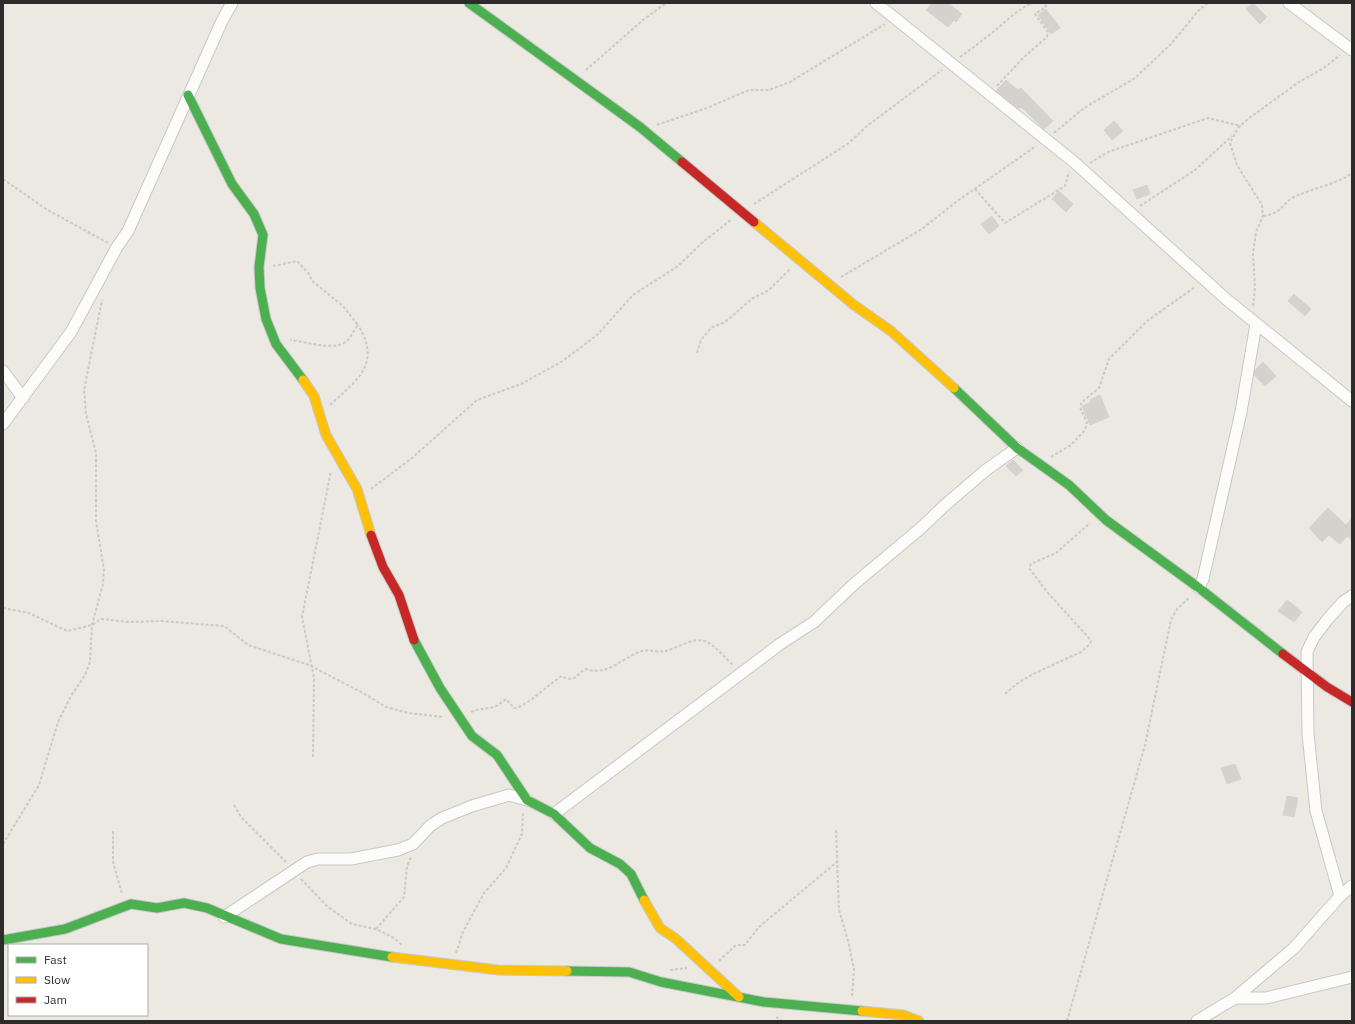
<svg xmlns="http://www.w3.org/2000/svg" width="1355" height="1024" font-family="'IBM Plex Sans',sans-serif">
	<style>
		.building { fill: #d4d2cd; stroke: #d6d4ce }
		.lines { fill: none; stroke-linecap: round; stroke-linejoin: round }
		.street-casing { stroke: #c8c8c7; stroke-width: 13 }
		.fast-casing { stroke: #c8c8c7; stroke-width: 11 }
		.slow-casing { stroke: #c8c8c7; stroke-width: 11 }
		.jam-casing { stroke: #c8c8c7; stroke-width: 11 }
		.path { stroke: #cacac9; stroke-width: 2; stroke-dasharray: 3 2; stroke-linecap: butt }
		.street { stroke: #fcfcfb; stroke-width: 11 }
		.fast { stroke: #4caf50; stroke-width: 9 }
		.slow { stroke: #ffc107; stroke-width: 9 }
		.jam { stroke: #c62828; stroke-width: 9 }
	</style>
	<rect width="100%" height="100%" fill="#ebe9e2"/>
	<g class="building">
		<polygon points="932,3 948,3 962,14 956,22 954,20 948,27 926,10"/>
		<polygon points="1253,3 1267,17 1260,24 1246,9"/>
		<polygon points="1046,9 1060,28 1051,34 1038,15"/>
		<polygon points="1006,80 1018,90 1021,88 1053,121 1044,129 1021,107 1019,109 996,91"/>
		<polygon points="1114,121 1123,131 1112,140 1104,130"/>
		<polygon points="1147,185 1150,194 1137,199 1133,190"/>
		<polygon points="1059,191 1073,204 1066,212 1052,199"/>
		<polygon points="992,216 999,226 989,234 981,224"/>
		<polygon points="1294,294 1311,309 1305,316 1288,301"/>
		<polygon points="1263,362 1276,376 1265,386 1254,375 1255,370"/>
		<polygon points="1100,395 1109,417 1090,425 1082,406 1091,402 1090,400"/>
		<polygon points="1013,460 1023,470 1016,476 1006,466"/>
		<polygon points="1328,508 1346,525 1352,518 1352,540 1347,536 1340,544 1329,535 1322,542 1309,528"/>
		<polygon points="1287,600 1302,612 1294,622 1278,611"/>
		<polygon points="1235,764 1241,779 1227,784 1221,768"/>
		<polygon points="1287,796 1298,798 1294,817 1283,815"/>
	</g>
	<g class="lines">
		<defs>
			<g id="street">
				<polyline points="876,3 1074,162 1226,299 1352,401"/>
				<polyline points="1289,3 1352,50"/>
				<polyline points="3,371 23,398"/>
				<polyline points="3,424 71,332 117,247 128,231 222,21 232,3"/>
				<polyline points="1199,588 1203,579 1241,412 1256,324"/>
				<polyline points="554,814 780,644 814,622 854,584 921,528 944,506 986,470 1017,448"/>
				<polyline points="1340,896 1316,811 1308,734 1307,652 1314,637 1327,620 1343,602 1352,596"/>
				<polyline points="224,917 307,862 318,859 351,859 398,850 413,844 430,826 442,818 472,806 509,795 527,800"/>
				<polyline points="1235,998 1266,998 1352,977"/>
				<polyline points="1197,1021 1235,998 1294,948 1340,896 1352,886"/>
			</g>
			<g id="fast">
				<polyline points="469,3 640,127 682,162"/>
				<polyline points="188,95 232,184 254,214 263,235 259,267 260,288 266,319 276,344 303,380"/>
				<polyline points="954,388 1017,448 1069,485 1106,520 1199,588 1283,654"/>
				<polyline points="414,640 440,688 472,736 497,755 527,800 554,814 590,848 620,864 631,874 644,900"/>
				<polyline points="3,940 65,929 131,904 157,908 184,903 207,908 281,939 392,957"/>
				<polyline points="567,971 629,972 661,982 764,1002 862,1011"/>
			</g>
			<g id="slow">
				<polyline points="754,222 854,305 891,331 954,388"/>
				<polyline points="303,380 314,396 326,435 357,489 371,535"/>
				<polyline points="644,900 660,928 675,938 739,997"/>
				<polyline points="392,957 498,970 567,971"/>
				<polyline points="862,1011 903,1015 919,1021"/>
			</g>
			<g id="jam">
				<polyline points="682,162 754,222"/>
				<polyline points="371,535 383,567 399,595 414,640"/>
				<polyline points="1283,654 1327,687 1352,702"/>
			</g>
		</defs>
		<use href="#street" class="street-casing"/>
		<use href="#fast" class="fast-casing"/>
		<use href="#slow" class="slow-casing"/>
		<use href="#jam" class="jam-casing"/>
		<g class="path">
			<path d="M960 57C968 51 977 45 985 38 1002 26 1013 12 1032 3"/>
			<polyline points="586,70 643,20 666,3"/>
			<polyline points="997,86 1024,57 1047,37 1048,32 1035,14 1046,7 1045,3"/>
			<polyline points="657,125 707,108 749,90 769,90 790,82 885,24"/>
			<polyline points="1054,133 1084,108 1135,78 1171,44 1199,10 1208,3"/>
			<polyline points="1090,163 1108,152 1208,118 1241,126"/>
			<polyline points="3,179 46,209 108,243"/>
			<polyline points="975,189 1005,223 1065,186 1069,172"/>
			<polyline points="754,204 849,143 867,126 942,70"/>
			<polyline points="1140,206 1195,170 1232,136"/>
			<path d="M1263 216C1283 213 1281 204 1294 197 1313 188 1335 185 1352 173"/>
			<path d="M273 266 297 261 309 274 312 281 343 306 358 325C354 330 351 337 347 341 334 352 305 341 290 340"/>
			<polyline points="841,277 922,229 956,202 1036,146"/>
			<polyline points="1253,306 1255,288 1253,254 1256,232 1263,216 1262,205 1237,165 1230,143 1238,128 1248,119 1299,82 1325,67 1340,55"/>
			<polyline points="697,353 701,340 711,328 725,322 753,298 769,290 790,269"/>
			<path d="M330 405C357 380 382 364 358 325"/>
			<polyline points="1051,457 1071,445 1085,430 1087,423 1080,407 1082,402 1099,388 1109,359 1147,321 1195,287"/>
			<polyline points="371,489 412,458 477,400 521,384 561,362 580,348 598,334 633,295 678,266 703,242 732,219"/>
			<polyline points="3,608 29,613 67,631 92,625 101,619 129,622 161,621 224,626 248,645 309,665 363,693 386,707 408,713 444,717"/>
			<polyline points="1005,694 1018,683 1033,674 1081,652 1090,644 1091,641 1088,637 1048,593 1029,568 1031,564 1056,553 1090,523"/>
			<path d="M471 712 476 710 495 707 506 699 514 708C525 708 550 683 562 676 575 684 577 673 586 669 607 677 623 657 642 651 650 649 658 653 666 651 677 648 693 637 705 641 715 645 725 658 733 665"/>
			<polyline points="313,757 314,678 302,617 331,471"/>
			<polyline points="234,805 241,817 286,862"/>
			<polyline points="836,830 839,910 848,941 854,969 852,997"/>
			<polyline points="113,831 113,862 122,894"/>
			<polyline points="3,844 39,785 58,722 71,696 85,675 90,662 92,625 103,584 104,570 96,521 96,453 86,414 84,390 102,300"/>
			<polyline points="301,879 328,907 352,924 376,929 394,938 402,945"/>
			<polyline points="376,929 404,897 407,866 411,857"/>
			<polyline points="456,953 463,932 484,893 506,868 522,834 523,812"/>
			<polyline points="719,961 736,945 745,945 759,927 838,861"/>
			<polyline points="670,970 687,968"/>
			<polyline points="776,1017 782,1021"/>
			<polyline points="1067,1021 1145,745 1171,620 1177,609 1190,597"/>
		</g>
		<use href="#street" class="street"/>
		<use href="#fast" class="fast"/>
		<use href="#slow" class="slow"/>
		<use href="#jam" class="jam"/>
	</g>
	<rect width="1355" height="1024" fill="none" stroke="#2c2c2c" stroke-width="8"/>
	<rect x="8" y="944" width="140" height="72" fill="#ffffff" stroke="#ababab"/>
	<rect x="16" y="957" width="20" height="6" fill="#4caf50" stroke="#ababab"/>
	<text x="44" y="964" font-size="12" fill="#2c2c2c">Fast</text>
	<rect x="16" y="977" width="20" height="6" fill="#ffc107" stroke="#ababab"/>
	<text x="44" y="984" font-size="12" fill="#2c2c2c">Slow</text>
	<rect x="16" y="997" width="20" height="6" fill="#c62828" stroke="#ababab"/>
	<text x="44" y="1004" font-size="12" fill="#2c2c2c">Jam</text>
</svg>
